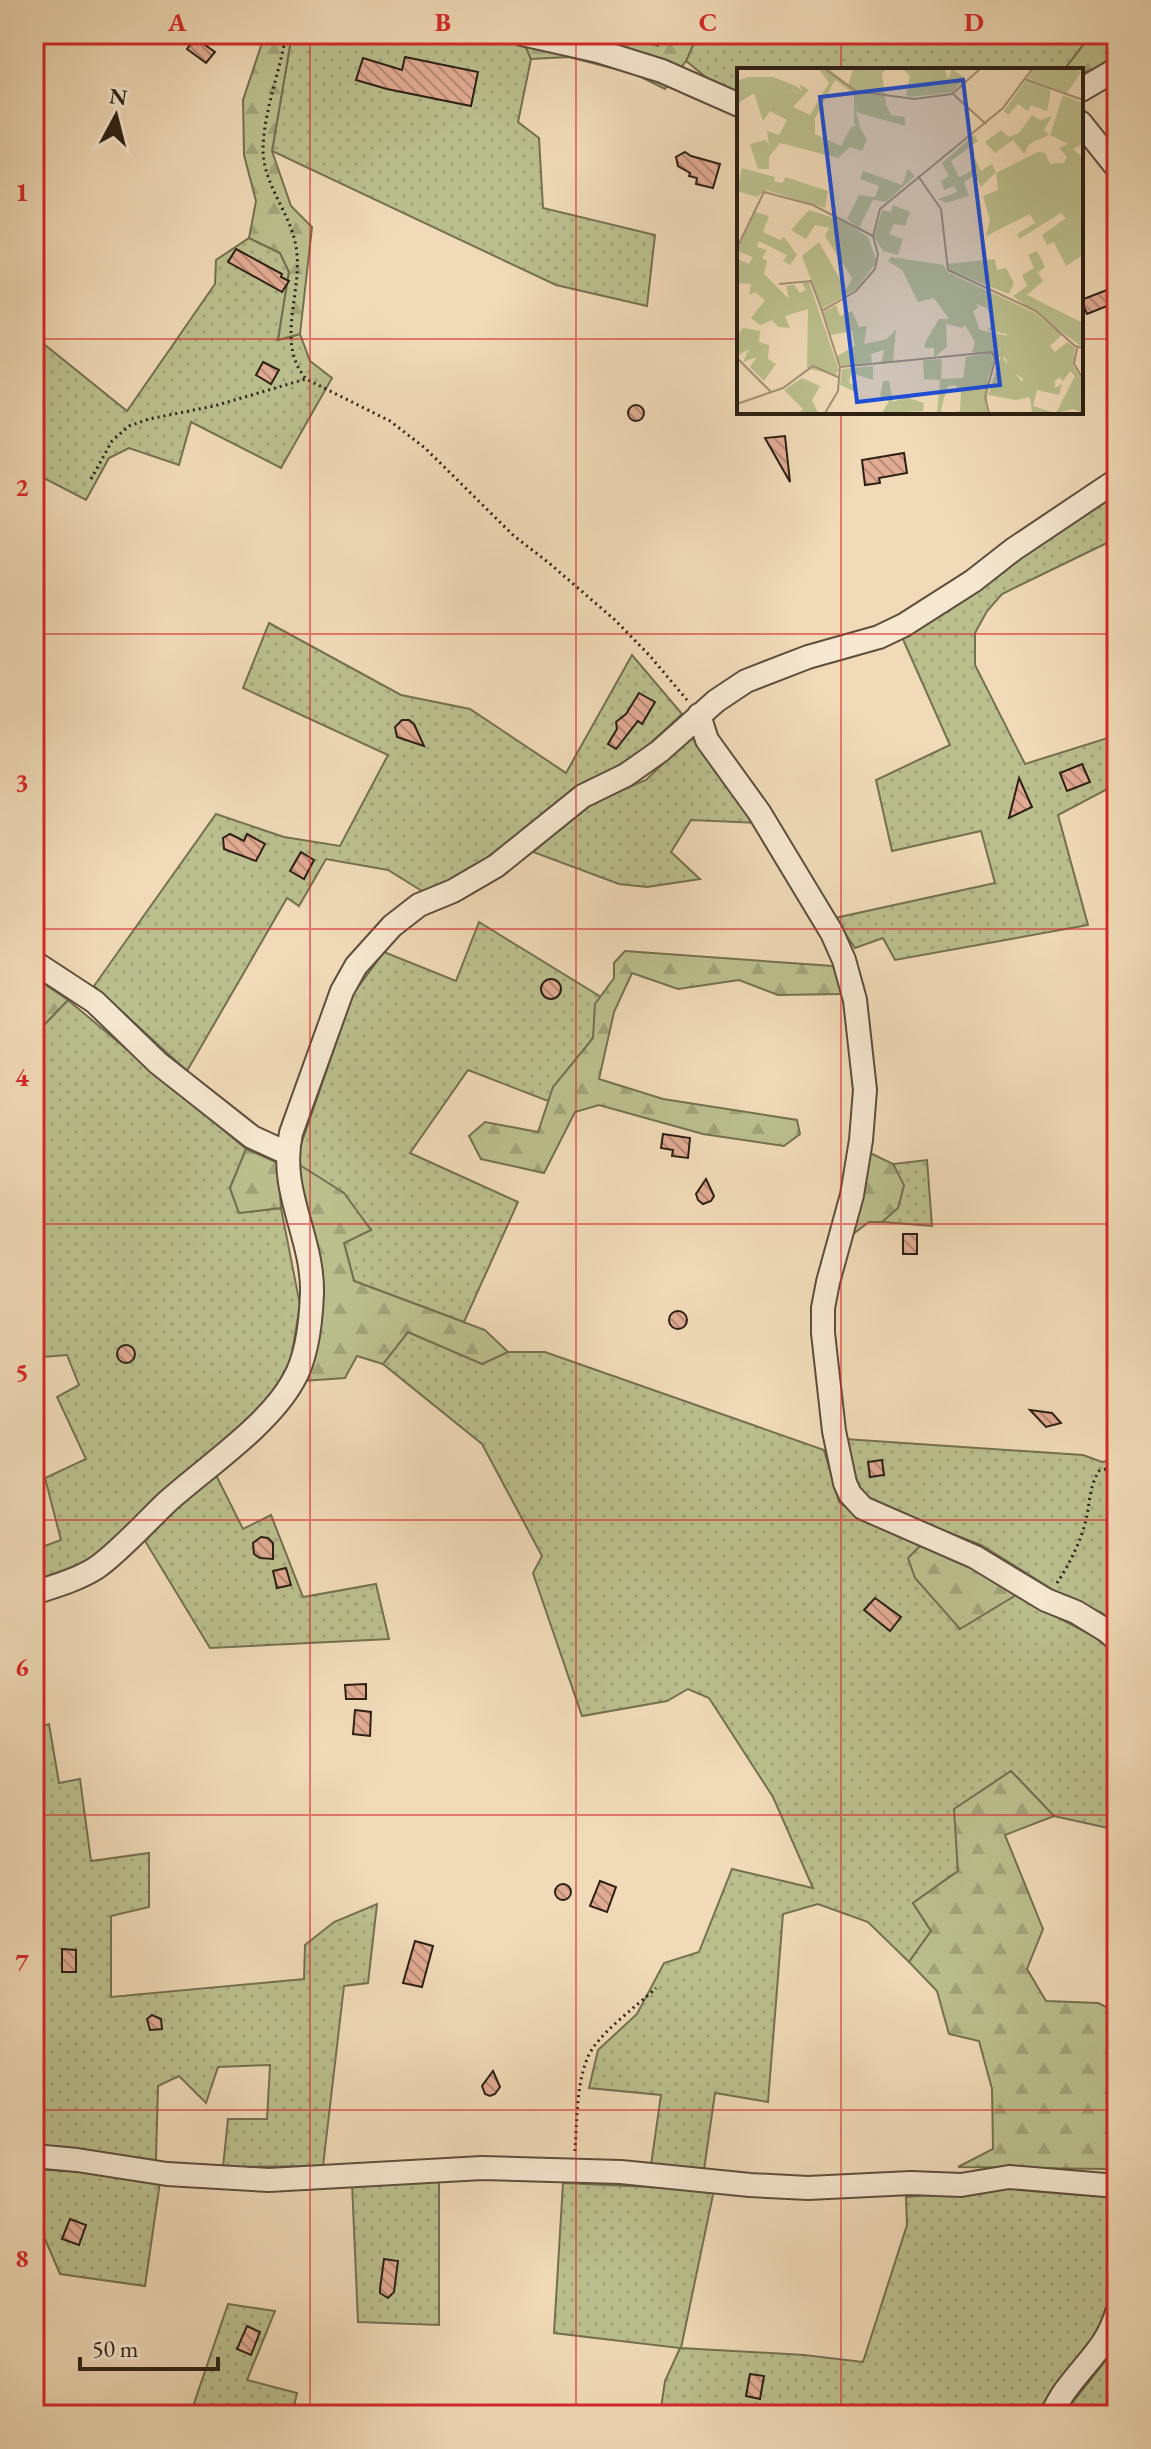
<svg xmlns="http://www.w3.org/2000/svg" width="1151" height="2449" font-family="'EB Garamond',serif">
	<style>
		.green { fill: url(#green-dots); stroke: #747050; stroke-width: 2 }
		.forest { fill: url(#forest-firs); stroke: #747050; stroke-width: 2 }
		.building { fill: url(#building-back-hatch); stroke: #2c2013; stroke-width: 2 }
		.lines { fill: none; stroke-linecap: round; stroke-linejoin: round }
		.minor-casing { stroke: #5d4e3c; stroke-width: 26 }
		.path { stroke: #2c2013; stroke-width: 3; stroke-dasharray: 2 4; stroke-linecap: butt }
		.minor { stroke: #f5e7d0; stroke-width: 22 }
		.grid { fill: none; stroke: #d62828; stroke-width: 2; stroke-opacity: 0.55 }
		.inset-road { fill: none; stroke: #a29075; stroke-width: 2 }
		.view { fill: #1d4ed8; fill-opacity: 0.15; stroke: #1d4ed8; stroke-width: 4 }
		.inset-edge { fill: none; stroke: #2c2013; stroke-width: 4 }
		.neatline { fill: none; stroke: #d62828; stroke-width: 3 }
		.grid-label { font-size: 26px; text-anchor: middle; font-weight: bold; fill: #d62828 }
	</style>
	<defs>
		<pattern id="green-dots" width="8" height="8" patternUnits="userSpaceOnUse" patternTransform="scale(2)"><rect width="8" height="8" fill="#bbbf8e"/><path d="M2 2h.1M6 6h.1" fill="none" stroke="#a1a47a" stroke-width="1.8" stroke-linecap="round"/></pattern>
		<pattern id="forest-firs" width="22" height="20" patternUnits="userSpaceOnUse" patternTransform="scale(2)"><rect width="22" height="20" fill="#bbbf8e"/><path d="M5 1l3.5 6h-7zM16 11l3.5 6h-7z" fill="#a1a47a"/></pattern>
		<pattern id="building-back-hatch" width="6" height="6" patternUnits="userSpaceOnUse" patternTransform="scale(2)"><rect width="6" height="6" fill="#e2ab93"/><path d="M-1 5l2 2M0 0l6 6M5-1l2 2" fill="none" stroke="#b78b77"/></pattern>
	</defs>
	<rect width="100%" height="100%" fill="#f0dab7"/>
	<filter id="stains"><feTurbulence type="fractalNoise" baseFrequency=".0025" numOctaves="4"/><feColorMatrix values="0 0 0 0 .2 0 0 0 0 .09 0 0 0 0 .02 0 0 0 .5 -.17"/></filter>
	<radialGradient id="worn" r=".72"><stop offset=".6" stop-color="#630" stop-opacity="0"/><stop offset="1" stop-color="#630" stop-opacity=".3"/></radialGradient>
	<g class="green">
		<polygon points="292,34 520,34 531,59 518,122 539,138 543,208 655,235 647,306 556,285 272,151"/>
		<polygon points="698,34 1099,34 1084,44 1064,70 739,70 739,91 718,87 686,61"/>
		<polygon points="249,238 280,253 289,272 278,340 300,334 310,361 332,378 281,468 191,422 179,465 129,448 109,458 86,500 34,473 34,336 127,411 215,284 216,260"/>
		<polygon points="1117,493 1117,538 1002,594 987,611 975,633 975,665 1025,764 1117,735 1117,784 1058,815 1088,925 895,960 883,938 855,948 835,918 995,883 981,831 892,851 876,780 950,745 902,637 1029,546"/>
		<polygon points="269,623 401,695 470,709 566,773 632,655 682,714 629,763 508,849 460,880 422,891 388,870 326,859 299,906 287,898 187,1071 94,986 216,814 284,837 340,846 388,755 243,688"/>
		<polygon points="695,733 758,823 691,820 671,852 700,879 647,887 619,884 533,852 589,804 646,780"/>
		<path d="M479 922 601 997C591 1010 599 1026 592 1039 580 1062 557 1076 548 1101L468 1070 410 1153 518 1202 464 1322 354 1281 344 1243 371 1229 295 1162 353 994 384 952 456 981Z"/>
		<polygon points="68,1000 246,1149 230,1188 239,1213 281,1208 300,1305 291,1359 270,1400 98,1554 71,1571 34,1581 34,1550 61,1540 45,1478 86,1459 57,1397 79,1385 67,1355 43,1357 34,1331 34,1024 44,1025"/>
		<path d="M927 1160 932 1226 882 1222C905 1201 907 1192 893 1164Z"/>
		<polygon points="408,1332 482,1364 508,1352 545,1352 824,1450 839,1502 862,1519 923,1543 959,1629 1016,1595 1093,1636 1117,1654 1117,1830 1054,1816 1011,1771 955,1809 958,1871 913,1903 931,1931 909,1962 868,1922 818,1904 783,1914 768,2102 715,2093 704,2170 651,2165 661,2095 589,2088 598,2050 637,2014 664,1963 699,1952 732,1869 813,1888 773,1797 709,1698 688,1689 667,1701 582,1716 533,1573 542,1556 482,1444 383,1364"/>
		<polygon points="845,1439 1083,1455 1102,1462 1117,1459 1117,1625 1102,1613 1063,1596 981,1545 870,1502 856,1483"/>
		<polygon points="214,1471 243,1529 271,1515 303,1597 376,1584 389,1639 210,1648 142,1536"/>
		<polygon points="49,1724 59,1783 80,1779 91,1861 149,1853 149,1907 111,1916 111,1997 304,1979 305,1945 334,1922 377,1904 368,1983 344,1986 323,2166 223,2167 228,2119 267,2119 270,2065 218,2067 206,2103 179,2076 158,2086 156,2160 34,2147 34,2008 40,2007 37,1878 34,1878 34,1729"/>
		<polygon points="34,2169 99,2173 160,2182 145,2286 60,2274 45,2239 34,2233"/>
		<polygon points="439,2178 439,2325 358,2322 352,2183"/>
		<polygon points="563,2183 714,2190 681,2348 804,2355 863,2362 907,2225 906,2197 1002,2189 1093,2189 1117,2200 1117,2281 1099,2336 1042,2415 793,2415 793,2412 735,2406 732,2415 660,2415 665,2381 680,2348 554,2333"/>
		<polygon points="228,2304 275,2311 247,2380 297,2393 292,2415 190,2415"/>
		<polygon points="1117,2346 1117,2415 1066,2415 1070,2406"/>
	</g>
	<g class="forest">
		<polygon points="265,34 292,34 272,151 291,206 312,227 300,334 278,340 289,272 280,253 249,238 256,201 244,155 243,100"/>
		<polygon points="520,34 618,34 658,46 664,34 698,34 686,61 665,89 635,74 569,57 531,59"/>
		<polygon points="1099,34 1117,34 1117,52 1098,67 1081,74 1081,70 1064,70 1084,44"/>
		<polygon points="625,951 833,966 842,994 778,995 739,980 678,989 632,973 614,1012 599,1079 663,1099 797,1120 800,1134 784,1146 703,1134 599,1105 575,1112 544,1173 481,1159 469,1136 485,1122 538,1132 553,1087 593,1038 595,1004 614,978 614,963"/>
		<polygon points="34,977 68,1000 44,1025 34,1024"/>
		<polygon points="246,1149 278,1163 281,1208 239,1213 230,1188"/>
		<polygon points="870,1153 893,1164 904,1185 898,1208 882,1222 869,1222 853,1234"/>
		<polygon points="295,1162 344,1193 371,1230 344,1243 354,1281 485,1330 508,1352 482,1364 408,1332 383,1364 357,1356 345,1378 303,1381 318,1317"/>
		<polygon points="923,1543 972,1562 1016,1595 960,1629 915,1578 908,1558"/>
		<polygon points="1011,1771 1054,1816 1005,1835 1043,1929 1027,1969 1046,2001 1098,2003 1117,2012 1117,2174 1105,2169 958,2167 993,2149 992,2089 979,2041 949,2034 937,1991 909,1962 931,1931 913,1903 958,1871 954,1809"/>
	</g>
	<g class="building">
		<polygon points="195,38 215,52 206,63 187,49"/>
		<polygon points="405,57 478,72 471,106 387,89 356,80 363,58 402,70"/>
		<polygon points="685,152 691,156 720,164 713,188 696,184 697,178 689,176 690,173 678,166 676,157"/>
		<polygon points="236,249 282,274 281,277 289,281 282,292 228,262"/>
		<polygon points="1117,286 1117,302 1087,314 1081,300"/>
		<polygon points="263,362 279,370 271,384 256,375"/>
		<circle cx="636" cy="413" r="8"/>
		<polygon points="785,436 790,482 765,438"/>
		<polygon points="904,453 907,473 879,478 880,483 865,485 862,460"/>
		<polygon points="639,693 655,702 642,724 638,721 616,749 608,744 617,729 616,722 626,714"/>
		<polygon points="402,720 409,720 414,724 424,746 397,737 395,727"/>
		<polygon points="1082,764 1090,782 1067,791 1060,773"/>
		<polygon points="1019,778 1032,807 1009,818"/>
		<polygon points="230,834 244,841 247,834 265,844 256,861 224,849 223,838"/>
		<polygon points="301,852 314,860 304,879 290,871"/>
		<circle cx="551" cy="989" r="10"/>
		<polygon points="663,1134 690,1138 688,1158 672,1156 673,1150 661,1148"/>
		<polygon points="706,1179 714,1196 711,1201 703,1204 698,1200 696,1194"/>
		<rect x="903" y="1234" width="14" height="20"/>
		<circle cx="678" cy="1320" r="9"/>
		<circle cx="126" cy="1354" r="9"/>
		<polygon points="1030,1410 1052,1413 1061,1423 1046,1427"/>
		<polygon points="882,1460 884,1475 870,1477 868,1462"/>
		<polygon points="261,1537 268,1538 273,1543 273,1559 260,1558 254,1554 253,1543"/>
		<polygon points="286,1568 291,1585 277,1588 273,1571"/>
		<polygon points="875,1598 901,1617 890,1631 864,1610"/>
		<polygon points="366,1684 366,1699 346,1699 345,1685"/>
		<polygon points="355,1710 371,1712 370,1736 353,1734"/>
		<polygon points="600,1881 616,1887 607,1912 590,1906"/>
		<circle cx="563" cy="1892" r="8"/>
		<polygon points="415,1941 433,1946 422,1987 403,1983"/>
		<polygon points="62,1949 76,1950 76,1972 62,1972"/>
		<polygon points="152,2015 161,2019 162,2029 150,2030 147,2019"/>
		<polygon points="493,2071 500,2087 495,2094 490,2096 485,2094 482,2086"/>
		<polygon points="70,2219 86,2225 79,2245 62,2239"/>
		<polygon points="384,2259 398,2261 394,2292 388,2298 380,2293 380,2289"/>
		<polygon points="247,2326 260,2332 251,2355 237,2349"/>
		<polygon points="750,2374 764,2376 760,2399 746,2396"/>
	</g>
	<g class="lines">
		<defs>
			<g id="minor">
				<polyline points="522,34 598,51 662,71 739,105"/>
				<polyline points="1081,90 1117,69"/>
				<polyline points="1081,123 1117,168"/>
				<polyline points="699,715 707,740 759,812 832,933 844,960 855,1000 865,1090 861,1140 852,1195 828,1282 823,1308 823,1333 834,1431 845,1483 850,1494 863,1508 975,1557 1046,1600 1076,1612 1107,1631 1117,1640"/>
				<polyline points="34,962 95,1002 158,1063 252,1137 287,1153"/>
				<path d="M34 1593C55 1586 77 1580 96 1568 117 1554 147 1521 167 1502 206 1467 268 1426 293 1381 307 1358 311 1320 312 1293 313 1236 278 1191 291 1133L342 991 356 966 392 926 419 905 453 891 496 866 583 796 626 775 660 751 716 701 746 681 808 657 879 637 904 625 973 581 1014 549 1117 480"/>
				<polyline points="34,2156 77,2160 167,2174 269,2180 482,2168 621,2172 750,2185 808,2188 911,2183 961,2185 1009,2177 1117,2186"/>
				<path d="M1051 2415C1056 2406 1061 2395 1068 2387 1088 2360 1107 2346 1117 2312"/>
			</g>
		</defs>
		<use href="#minor" class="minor-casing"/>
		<g class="path">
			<path d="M286 34C280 72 264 110 263 149 263 187 294 216 297 254 301 296 276 343 306 379L390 421 425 448 514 536 549 563 615 620 650 656 687 700"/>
			<polyline points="91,479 112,441 129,426 149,419 214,406 306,379"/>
			<path d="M1057 1583C1069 1565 1081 1541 1086 1520 1090 1503 1089 1487 1099 1471L1117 1466"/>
			<path d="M575 2151C577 2122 576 2087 587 2059 596 2035 636 2007 656 1988"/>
		</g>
		<use href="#minor" class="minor"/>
	</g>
	<path class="grid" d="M310 34V2415M576 34V2415M841 34V70M34 339H739M1081 339H1117M841 412V2415M34 634H1117M34 929H1117M34 1224H1117M34 1520H1117M34 1815H1117M34 2110H1117"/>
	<g transform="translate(737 68)">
		<rect width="346" height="346" fill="#f0dab7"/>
		<path d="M116 1H150L145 5 149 37 154 47 168 49V58L119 44 120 27 111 19ZM166 1H208L211 11 215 1 228 10 215 24 173 29 169 27 173 8ZM296 1H337L344 4 330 25 290 10ZM11 9H36L59 18 66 24 52 23V46L56 42 78 52V66L104 78 114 59 121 57 130 71 125 83 113 79 101 90 43 75 32 89V101H21L13 76 29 72 32 78 30 63 42 67 50 52 33 43 26 53 17 25 3 34 0 44V13ZM289 12 314 22 310 43 294 37 291 43 281 36 271 47 267 43ZM326 27 346 35V75L336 81 346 90V187L329 198 317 174 310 177 305 167 329 150 324 145 282 171 280 166 298 155 293 146 249 168 253 152 246 128 261 122 259 104 244 119 238 107 227 114 232 128 209 135 201 131 220 124 217 118 207 122 204 113 212 108 205 95 237 67 241 73 214 93 222 109 233 104 238 90 244 103 255 96 259 105 301 84 308 85 313 96 327 95 330 89 322 80 331 76 313 67ZM295 47 303 52 315 48 307 62 312 67 292 76 287 86 276 72 258 85 248 74 264 62 272 69 282 65ZM5 100 38 109 37 113 46 115 48 109 91 123 88 140 29 122 20 129 0 123ZM171 101 178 108 149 134 136 132 122 160 110 151 122 127 138 129 142 118 123 111 126 103 165 117ZM156 137 173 144 168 158 157 156 152 166 166 171 161 187 146 183 137 169 145 142 154 144ZM72 142 106 153 131 169 140 194 119 221 85 241 65 188 82 174 109 222 115 210 88 168 92 160 78 157 69 171 54 162ZM18 144 32 148 26 164 43 172 47 169 60 187 53 197 46 193 50 187 22 173 20 179 30 182 25 190 30 193 27 206 52 231 49 218 57 217 63 225 69 222 65 215 72 214 102 302 98 307 70 300 71 241 48 248 53 260 41 259 35 252 23 257 14 250 28 232 18 224 12 227 14 216 0 215V191L12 196 16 189 0 183ZM300 183 308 199 301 205 306 213 290 227 346 255 344 278 276 228 290 218 285 207 297 200 291 187ZM154 189 207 197 210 204 298 245 325 267 313 278 318 284 330 274 338 280 336 298 346 313V345L336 341 319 345 338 308 333 303 326 313 322 309 318 313V320L325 316 322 327 300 322 296 338 318 345H295L293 329 279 332 251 327 264 288 285 314 287 310 267 279 270 266 250 262 257 256 250 240 236 235 226 260 209 256 210 279 197 289V280H188V275L202 251H212L197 230 181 234 165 202 151 193ZM258 191 260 202 269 200 277 215 272 226 214 203 210 196ZM99 237 103 248 115 243 122 259 130 258 127 276 150 271 159 261 156 294 144 296 147 282 134 286 135 296 104 298 100 288 118 278 115 263 94 267 86 244ZM6 260 23 263 22 274 32 277 31 291 39 296 27 313 13 299 20 289 6 294 12 281 0 288V268ZM252 285 257 292 251 310 250 345H216L223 343 224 322 218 317 211 318 207 330 204 343 209 345H200L203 312 187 311 186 292 205 291 204 311 226 310 229 289ZM136 298V312L114 305 112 315 119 318V324L103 317 105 301ZM65 310 83 318 75 332 81 345H62L66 341 47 322ZM146 313H152L156 334 169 329 187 335 186 343 145 345 152 333 143 328Z" fill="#bbbf8e"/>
		<path d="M82 1H92L121 24 119 44 125 66 117 55V26L98 12 76 54 56 43 51 48 52 32 45 29 48 23 65 24 62 16 72 22 56 39 73 47 92 15ZM236 234 242 239 236 243 243 262 276 269 267 280 292 315 272 301 269 290 235 284 238 274 225 252Z" fill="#bbbf8e"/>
		<path class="inset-road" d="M88 1 119 23 177 31 215 26 243 1M288 11 346 32M216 26 249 56M181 108 204 141 211 202 299 243 338 278 346 280M0 180 27 124 76 137 136 168M42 216 74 213 85 243M340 280 337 296 346 311M0 290 34 324M103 299 255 284 258 292 248 329 252 345M0 336 46 320 76 298 103 310M88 345 101 323 103 299 85 243 119 223 138 201 141 186 136 168 143 141 266 40 295 1"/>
		<path class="view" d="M226 12 263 317 120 334 83 29Z"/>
		<rect width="346" height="346" class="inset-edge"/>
	</g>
	<rect width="1151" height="2449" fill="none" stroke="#f0dab7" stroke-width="88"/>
	<g transform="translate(116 116) rotate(7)" stroke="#f5e7d0" stroke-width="6" paint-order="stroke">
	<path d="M0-6L14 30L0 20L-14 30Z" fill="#2c2013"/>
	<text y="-12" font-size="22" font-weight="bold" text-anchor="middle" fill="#2c2013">N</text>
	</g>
	<path d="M80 2357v12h138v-12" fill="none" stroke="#2c2013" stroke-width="4"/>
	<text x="92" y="2357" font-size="24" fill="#2c2013" stroke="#f5e7d0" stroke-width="6" paint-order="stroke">50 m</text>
	<rect x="44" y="44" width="1063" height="2361" class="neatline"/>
	<g class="grid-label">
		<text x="177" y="31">A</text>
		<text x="443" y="31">B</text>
		<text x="708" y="31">C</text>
		<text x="974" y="31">D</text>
		<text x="22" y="201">1</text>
		<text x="22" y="496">2</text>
		<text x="22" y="791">3</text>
		<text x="22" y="1086">4</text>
		<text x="22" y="1381">5</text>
		<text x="22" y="1676">6</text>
		<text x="22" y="1971">7</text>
		<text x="22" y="2267">8</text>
	</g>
	<rect width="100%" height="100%" filter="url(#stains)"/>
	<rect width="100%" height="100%" fill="url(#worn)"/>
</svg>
